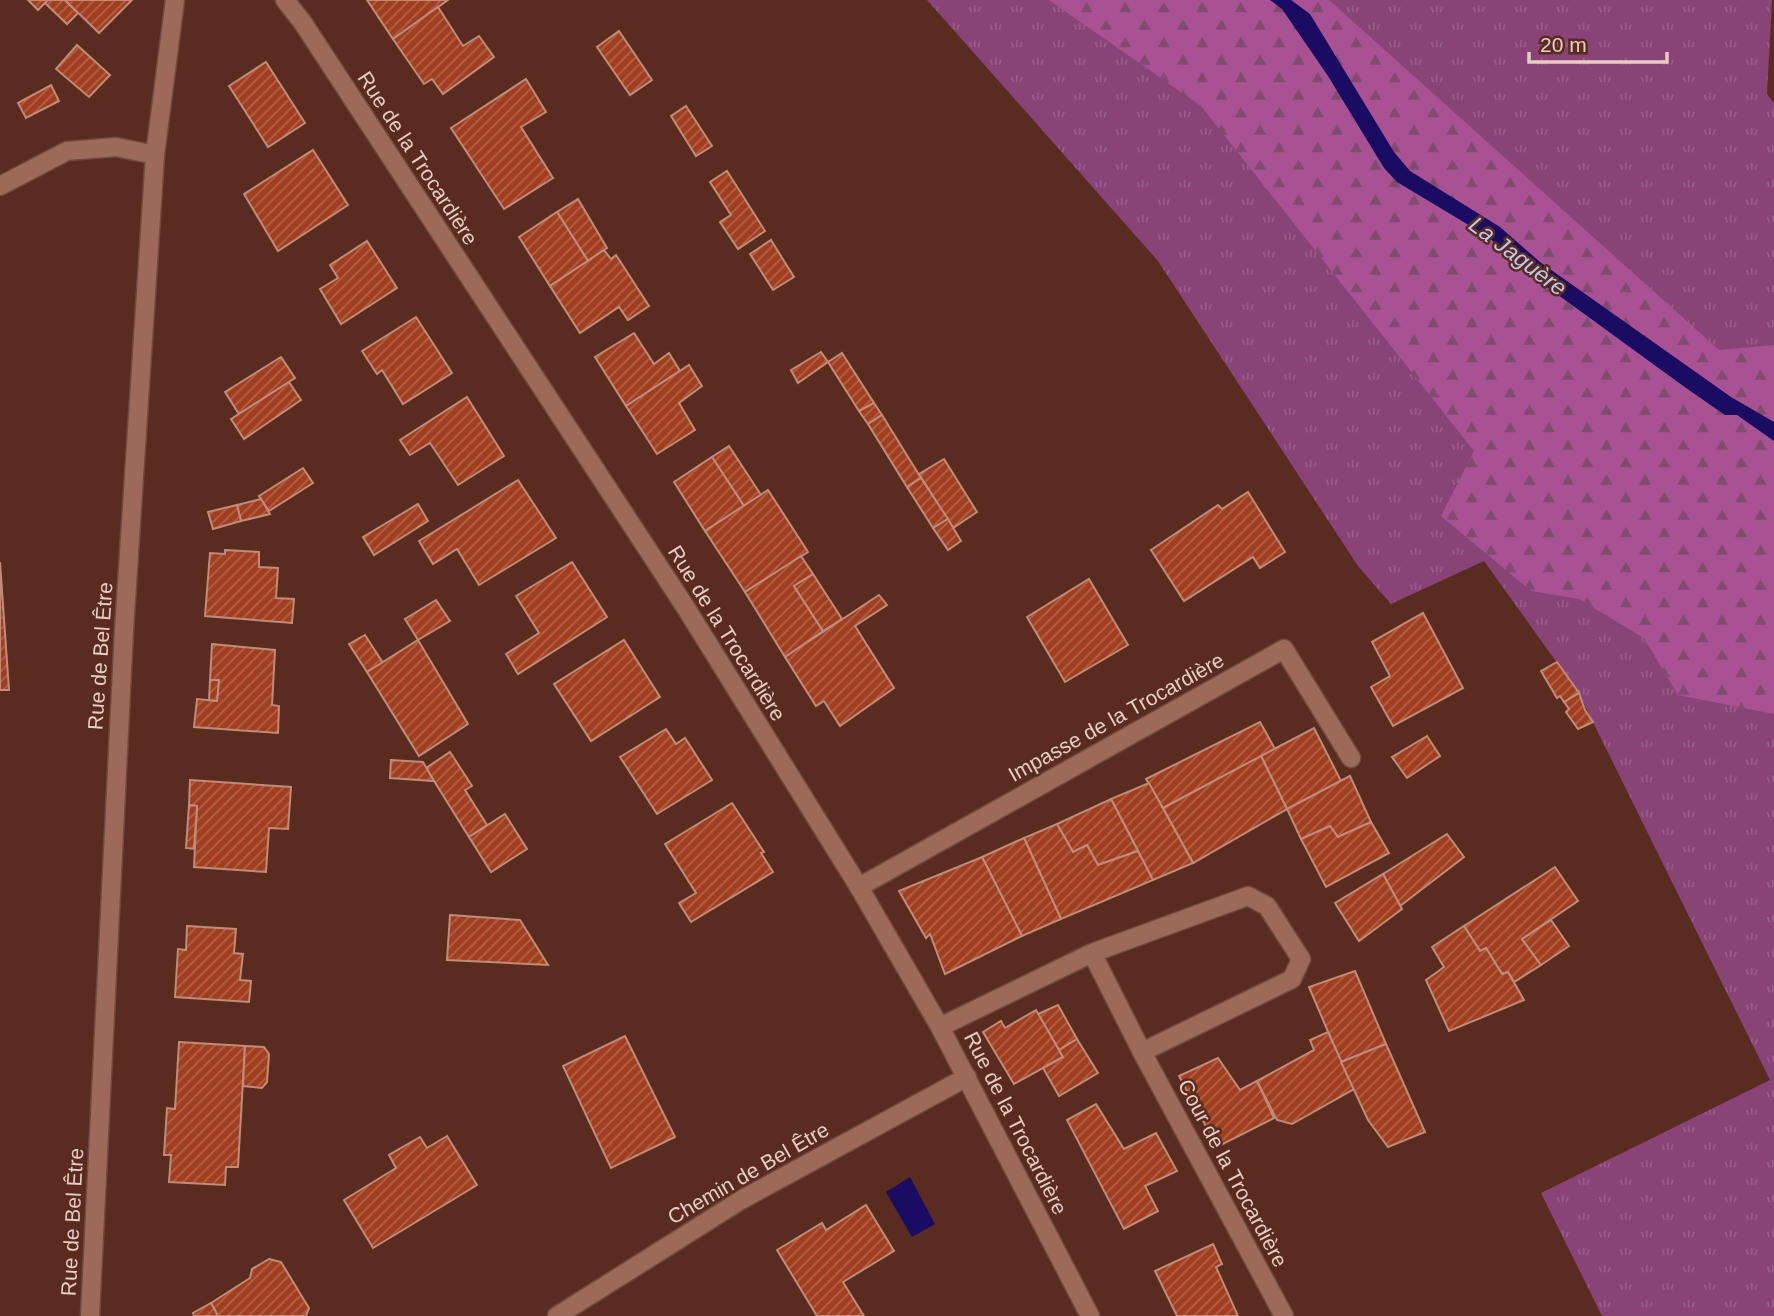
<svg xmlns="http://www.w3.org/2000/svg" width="1774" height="1316" font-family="Helvetica,sans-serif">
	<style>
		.grass { fill: url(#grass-tufts) }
		.forest { fill: url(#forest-firs) }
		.water { fill: #1a0c63 }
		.building { fill: url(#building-hatch); stroke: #c08b7a; stroke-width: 2 }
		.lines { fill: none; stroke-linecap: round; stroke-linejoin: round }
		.minor-casing { stroke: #714a3f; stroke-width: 21 }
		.minor { stroke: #9d6a5a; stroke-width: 18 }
		.labels { text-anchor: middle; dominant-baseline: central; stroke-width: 5; stroke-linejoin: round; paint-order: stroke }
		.street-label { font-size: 21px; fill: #e9ccc3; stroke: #592c1f }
		.water-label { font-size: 23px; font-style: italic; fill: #bec6f6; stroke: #592c1f }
	</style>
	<defs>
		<pattern id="grass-tufts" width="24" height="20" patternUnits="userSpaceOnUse" patternTransform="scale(1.75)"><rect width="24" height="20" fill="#884377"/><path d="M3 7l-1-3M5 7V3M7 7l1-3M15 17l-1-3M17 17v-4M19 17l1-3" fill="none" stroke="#995d89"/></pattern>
		<pattern id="forest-firs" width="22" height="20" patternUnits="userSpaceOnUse" patternTransform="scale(1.75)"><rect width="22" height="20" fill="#a85293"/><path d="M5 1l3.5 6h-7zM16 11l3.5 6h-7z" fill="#814a6f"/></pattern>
		<pattern id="building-hatch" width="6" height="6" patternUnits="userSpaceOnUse" patternTransform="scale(1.75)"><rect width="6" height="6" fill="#a13e1f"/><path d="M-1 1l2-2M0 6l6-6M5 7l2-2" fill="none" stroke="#b26248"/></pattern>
	</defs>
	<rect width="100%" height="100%" fill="#592c1f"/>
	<polygon class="grass" points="927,0 1772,0 1767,94 1774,103 1774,1316 1602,1316 1541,1193 1770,1080 1578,692 1484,561 1391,604 1358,566 1158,261"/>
	<polygon class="forest" points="1049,0 1329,0 1719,350 1774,345 1774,714 1678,695 1644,638 1579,599 1531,591 1441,516 1474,451 1201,106"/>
	<g class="water">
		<polygon points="1270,0 1291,0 1310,14 1394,152 1410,171 1500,227 1540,262 1731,397 1774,422 1774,441 1737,415 1725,415 1686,388 1539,281 1487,236 1397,182 1384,168 1328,76 1282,9"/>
		<polygon points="910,1177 935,1224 912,1237 886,1192"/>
	</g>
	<g class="building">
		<polygon points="28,0 48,0 38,10"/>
		<polygon points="48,0 65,0 78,13 67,24 45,3"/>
		<polygon points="65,0 132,0 99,33"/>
		<polygon points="367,0 448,0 393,39"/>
		<polygon points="438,7 463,46 479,36 494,57 443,94 432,79 424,84 393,39"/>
		<polygon points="619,31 652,80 630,95 597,47"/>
		<polygon points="77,45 110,75 89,97 56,69"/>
		<polygon points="266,62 305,123 268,147 229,86"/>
		<polygon points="526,79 546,112 521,127 553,178 504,209 451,128"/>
		<polygon points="51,85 59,101 26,118 18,103"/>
		<polygon points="686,106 712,146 696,156 671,116"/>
		<polygon points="313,150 348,205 278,251 244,194"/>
		<polygon points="727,171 765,231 738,249 720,222 731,215 710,182"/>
		<polygon points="578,199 607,248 588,261 557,212"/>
		<polygon points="557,212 588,261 550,286 519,237"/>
		<polygon points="771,240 794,277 773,290 750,254"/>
		<polygon points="367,241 397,288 341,324 320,289 338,278 330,265"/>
		<polygon points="604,250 611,259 616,255 649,306 628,320 619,307 580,333 550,286"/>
		<polygon points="416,317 452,373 403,404 382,370 377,374 362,351"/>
		<polygon points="634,333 654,364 669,353 680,371 626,406 595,357"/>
		<polygon points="821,352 828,362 798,383 791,370"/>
		<polygon points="842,353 874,403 859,411 828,362"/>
		<polygon points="281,357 295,378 239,414 225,392"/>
		<polygon points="689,365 702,386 679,403 695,430 657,454 626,406"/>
		<polygon points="289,382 301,400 244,439 231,419"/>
		<polygon points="467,397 504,456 458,485 430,443 410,455 400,440"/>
		<polygon points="874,403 882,415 868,424 859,411"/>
		<polygon points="882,415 921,478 907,487 868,424"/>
		<polygon points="729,446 761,495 744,506 712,457"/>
		<polygon points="712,457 744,506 705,531 674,482"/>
		<polygon points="944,459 977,512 953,528 919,474"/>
		<polygon points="303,468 313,483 269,511 259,496"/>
		<polygon points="921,478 948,519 933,528 907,487"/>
		<polygon points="518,480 556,538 479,585 457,549 433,564 419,541"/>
		<polygon points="768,490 808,552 745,592 705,531"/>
		<polygon points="1248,492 1285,552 1260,568 1253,557 1184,601 1151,550 1218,505 1222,509"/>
		<polygon points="261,499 270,514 241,521 237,505"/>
		<polygon points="418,504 428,521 374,555 363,537"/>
		<polygon points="237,505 241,521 213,529 208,512"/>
		<polygon points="948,519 961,541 948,550 933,528"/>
		<polygon points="225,550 259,552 259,567 278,568 276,598 294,599 292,623 205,616 210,553 225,554"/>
		<polygon points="801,556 813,574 794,586 823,631 785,657 745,592"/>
		<polygon points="0,562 9,690 0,690"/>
		<polygon points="572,562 607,617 518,674 506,654 539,633 516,596"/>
		<polygon points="813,574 842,619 823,631 794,586"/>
		<polygon points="1089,579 1128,645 1065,682 1027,617"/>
		<polygon points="879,595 887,605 855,626 894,688 840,726 824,701 816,706 785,657"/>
		<polygon points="436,600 450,621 418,640 405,619"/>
		<polygon points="1423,613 1463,688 1393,726 1371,687 1390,676 1372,642"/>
		<polygon points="365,635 383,663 367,672 349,644"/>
		<polygon points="418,640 468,724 419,756 367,672"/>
		<polygon points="624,640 660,697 591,741 554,684"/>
		<polygon points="212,644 275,650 272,705 279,706 278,733 194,727 197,699 217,701 219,680 210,680"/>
		<polygon points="1557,662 1579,693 1564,702 1560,696 1557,698 1541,671"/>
		<polygon points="210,680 219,680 217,701 209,700"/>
		<polygon points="1579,693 1585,710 1593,722 1578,729 1566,712 1569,709 1564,702"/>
		<polygon points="1260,722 1275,749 1163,808 1146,779"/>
		<polygon points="1314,728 1341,781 1287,809 1261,756"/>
		<polygon points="666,729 676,744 685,738 712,780 657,814 620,757"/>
		<polygon points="1427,736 1440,756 1407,778 1392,757"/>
		<polygon points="450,752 472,786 465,790 487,825 469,837 426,768"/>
		<polygon points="1261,756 1287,809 1193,863 1163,808"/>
		<polygon points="391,760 423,762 434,781 390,778"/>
		<polygon points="1350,776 1371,822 1338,837 1330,826 1301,839 1287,809"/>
		<polygon points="190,780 291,787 288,829 269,828 266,872 194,867 197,806 189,805"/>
		<polygon points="1149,783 1193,863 1153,880 1111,799"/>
		<polygon points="1111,799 1138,851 1098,865 1087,845 1073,852 1057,824"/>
		<polygon points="732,803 764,852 761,853 773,872 691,922 679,903 696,893 665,844"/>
		<polygon points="189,805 197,806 194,849 186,848"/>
		<polygon points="505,814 527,849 491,872 469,837"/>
		<polygon points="1371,822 1389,853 1326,887 1301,839 1330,826 1338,837"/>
		<polygon points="1057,824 1073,852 1087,845 1098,865 1138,851 1153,880 1061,919 1024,838"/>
		<polygon points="1447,834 1464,857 1400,906 1383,874"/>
		<polygon points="1024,838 1061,919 1022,936 982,857"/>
		<polygon points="982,857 1022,936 945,974 930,934 926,938 899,891"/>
		<polygon points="1555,867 1578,901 1522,939 1541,965 1514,982 1508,972 1502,974 1486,948 1480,951 1464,926"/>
		<polygon points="1383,874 1402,909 1359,941 1335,903"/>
		<polygon points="450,915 520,920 548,965 447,960"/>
		<polygon points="1551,920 1569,946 1541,965 1522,939"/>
		<polygon points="187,926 236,929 234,953 243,954 240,980 251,981 249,1002 175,997 178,949 186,950"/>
		<polygon points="1464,926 1480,951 1486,948 1502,974 1508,972 1524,1000 1449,1031 1426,980 1444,967 1432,947"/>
		<polygon points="1355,971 1386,1044 1341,1062 1309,987"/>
		<polygon points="1058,1005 1077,1039 1059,1050 1038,1014"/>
		<polygon points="1036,1010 1063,1057 1014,1084 983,1032 1001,1021 1005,1028"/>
		<polygon points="1328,1032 1354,1089 1292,1124 1277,1120 1257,1081 1314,1050 1310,1040"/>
		<polygon points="625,1036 675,1137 611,1168 563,1066"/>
		<polygon points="1077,1039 1098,1073 1059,1096 1043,1068 1063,1057 1059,1050"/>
		<polygon points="179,1042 245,1046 238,1167 226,1167 225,1185 169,1182 171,1155 164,1155 167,1108 175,1109"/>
		<polygon points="1386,1044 1425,1132 1388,1147 1368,1120 1341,1062"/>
		<polygon points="245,1046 264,1047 269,1054 267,1082 262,1088 243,1086"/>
		<polygon points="1218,1058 1240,1090 1257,1081 1274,1118 1217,1147 1179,1076"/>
		<polygon points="1096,1104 1124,1149 1156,1133 1177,1171 1145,1186 1158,1211 1124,1229 1067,1120"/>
		<polygon points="447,1136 477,1185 373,1248 344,1200 396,1168 389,1155 420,1137 427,1148"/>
		<polygon points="866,1205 894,1251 843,1282 864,1316 817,1316 777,1250 822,1223 826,1230"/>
		<polygon points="1213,1244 1222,1264 1216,1267 1238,1316 1177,1316 1155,1271"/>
		<polygon points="269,1259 281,1262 309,1308 306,1316 218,1316 211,1303 250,1278 252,1269"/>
		<polygon points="211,1303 218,1316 194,1316 193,1313"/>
	</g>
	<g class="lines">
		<defs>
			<g id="minor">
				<polyline points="285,0 303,23 686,608 859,887 940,1027 1090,1316"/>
				<polyline points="0,186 67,151 116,147 155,155"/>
				<polyline points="859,887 1284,649 1351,758"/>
				<polyline points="940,1027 1092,953 1248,896 1267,906 1301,959 1292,979 1142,1052 1092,953"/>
				<polyline points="1142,1052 1284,1316"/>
				<polyline points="90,1316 124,630 155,155 175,0"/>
				<polyline points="557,1316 741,1200 967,1077"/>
			</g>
		</defs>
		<use href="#minor" class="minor-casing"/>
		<use href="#minor" class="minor"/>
	</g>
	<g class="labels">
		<g class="street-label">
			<text transform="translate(418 158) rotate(57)">Rue de la Trocardière</text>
			<text transform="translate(727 633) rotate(58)">Rue de la Trocardière</text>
			<text transform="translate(100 656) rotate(-86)">Rue de Bel Être</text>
			<text transform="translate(1116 717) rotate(-29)">Impasse de la Trocardière</text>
			<text transform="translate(1016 1123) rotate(63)">Rue de la Trocardière</text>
			<text transform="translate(748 1173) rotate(-30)">Chemin de Bel Être</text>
			<text transform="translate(1233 1173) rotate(62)">Cour de la Trocardière</text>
			<text transform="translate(72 1222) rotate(-87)">Rue de Bel Être</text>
		</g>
		<g class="water-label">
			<text transform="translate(1518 256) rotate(37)">La Jaguère</text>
		</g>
	</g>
	<path d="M1529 52v10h138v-10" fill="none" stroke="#e9ccc3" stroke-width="3.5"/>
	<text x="1540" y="52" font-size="21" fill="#e9ccc3" stroke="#592c1f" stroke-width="5" paint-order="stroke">20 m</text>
</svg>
